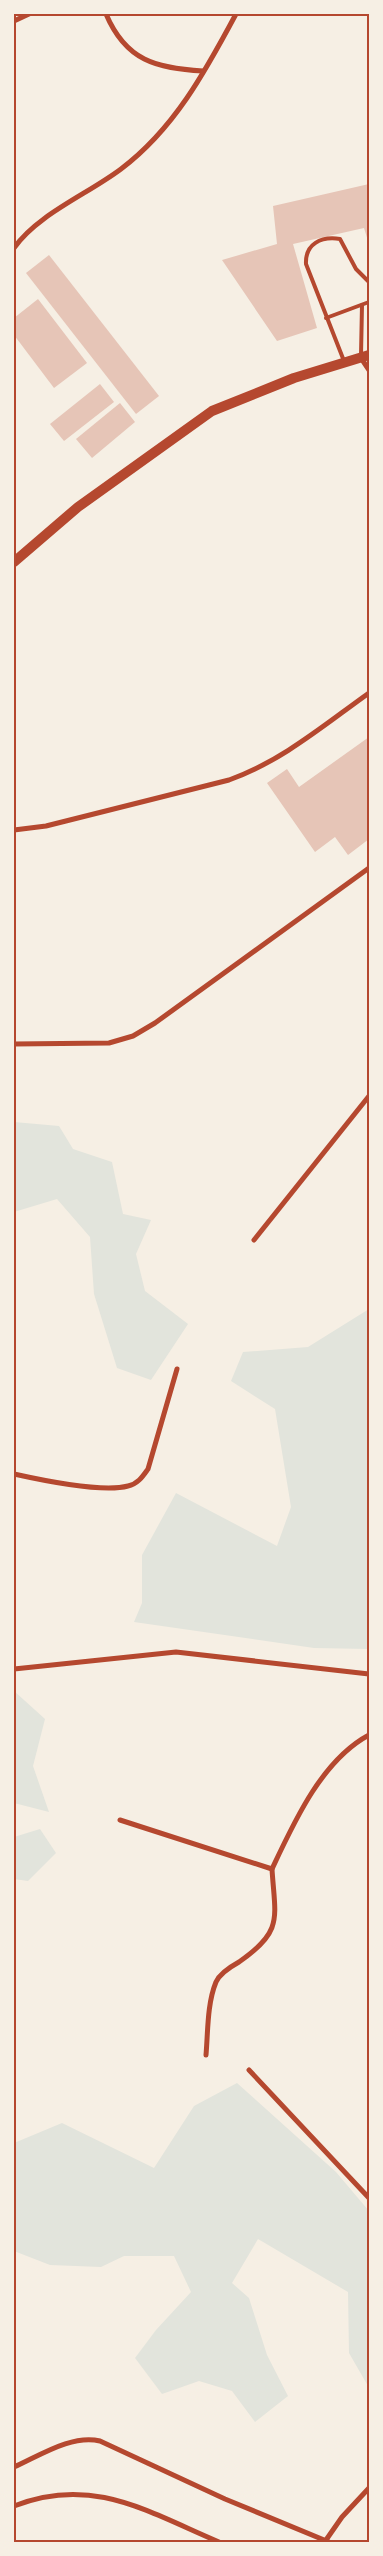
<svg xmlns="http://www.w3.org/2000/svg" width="383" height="2556" font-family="'Roboto Condensed',sans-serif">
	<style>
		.green { fill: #e2e4dc }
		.building { fill: #e6c5b7 }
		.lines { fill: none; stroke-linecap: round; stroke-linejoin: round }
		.service { stroke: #b5482f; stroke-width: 4 }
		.minor { stroke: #b5482f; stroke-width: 5 }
		.secondary { stroke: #b5482f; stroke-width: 10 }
		.neatline { fill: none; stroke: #b5482f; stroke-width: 2 }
	</style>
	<rect width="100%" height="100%" fill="#f6efe4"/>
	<g class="green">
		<polygon points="14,1122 59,1126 73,1149 112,1162 123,1214 151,1220 136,1254 145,1291 188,1324 151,1380 117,1368 94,1294 90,1237 57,1199 14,1212"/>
		<polygon points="369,1309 369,1649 314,1648 134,1622 142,1603 142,1555 176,1493 277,1546 291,1507 275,1409 231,1381 243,1352 308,1347"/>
		<polygon points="14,1691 45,1719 33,1766 49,1812 14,1803"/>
		<polygon points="40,1829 56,1853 28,1881 14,1879 14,1837"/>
		<polygon points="237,2083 336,2172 369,2211 369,2385 368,2386 349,2353 348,2292 258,2239 232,2283 249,2298 267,2355 288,2396 255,2422 232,2391 199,2381 162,2394 135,2358 156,2330 191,2292 174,2256 124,2256 101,2267 50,2265 14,2251 14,2143 62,2123 154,2168 194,2106"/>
	</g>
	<g class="building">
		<polygon points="369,184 369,244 364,228 293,244 317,328 277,341 222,260 277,244 273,206"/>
		<polygon points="49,255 159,396 136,414 26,273"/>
		<polygon points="38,299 87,363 54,388 14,335 14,318"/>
		<polygon points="100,384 114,402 64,441 50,424"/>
		<polygon points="120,403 135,422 92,458 76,439"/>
		<polygon points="369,737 369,839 348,855 335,837 315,852 267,783 287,769 299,787"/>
	</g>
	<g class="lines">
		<g class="service">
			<polyline points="326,318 369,302"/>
			<polyline points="361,355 362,305"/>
			<path d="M344 361 306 264C305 244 321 236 340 239L356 269 369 282"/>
		</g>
		<g class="minor">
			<path d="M106 14C126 61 156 68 203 71"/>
			<polyline points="14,21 29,14"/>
			<path d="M14 248C38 214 88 194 121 169 174 129 205 72 236 14"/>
			<polyline points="361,358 369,370"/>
			<path d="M14 830 46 826 229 780C282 761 324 725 369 693"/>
			<polyline points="14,1044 109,1043 133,1036 155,1023 369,868"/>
			<polyline points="254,1240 369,1096"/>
			<path d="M14 1474C41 1480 102 1493 128 1486 138 1484 143 1476 148 1469L177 1369"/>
			<polyline points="14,1669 176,1652 369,1674"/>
			<path d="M120 1820 272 1869C275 1918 284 1931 239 1962 230 1967 220 1973 216 1982 207 2004 208 2032 206 2055"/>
			<path d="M272 1869C294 1822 322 1760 369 1735"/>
			<polyline points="249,2070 369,2198"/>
			<path d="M14 2467C39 2456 72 2434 100 2441L225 2499 329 2542"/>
			<path d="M14 2506C92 2475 148 2512 219 2542"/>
			<polyline points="326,2540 342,2517 369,2488"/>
		</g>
		<polyline class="secondary" points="14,562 78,507 212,411 294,378 369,355"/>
	</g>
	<rect width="383" height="2556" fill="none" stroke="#f6efe4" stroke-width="30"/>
	<rect x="15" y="15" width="353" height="2526" class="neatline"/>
</svg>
